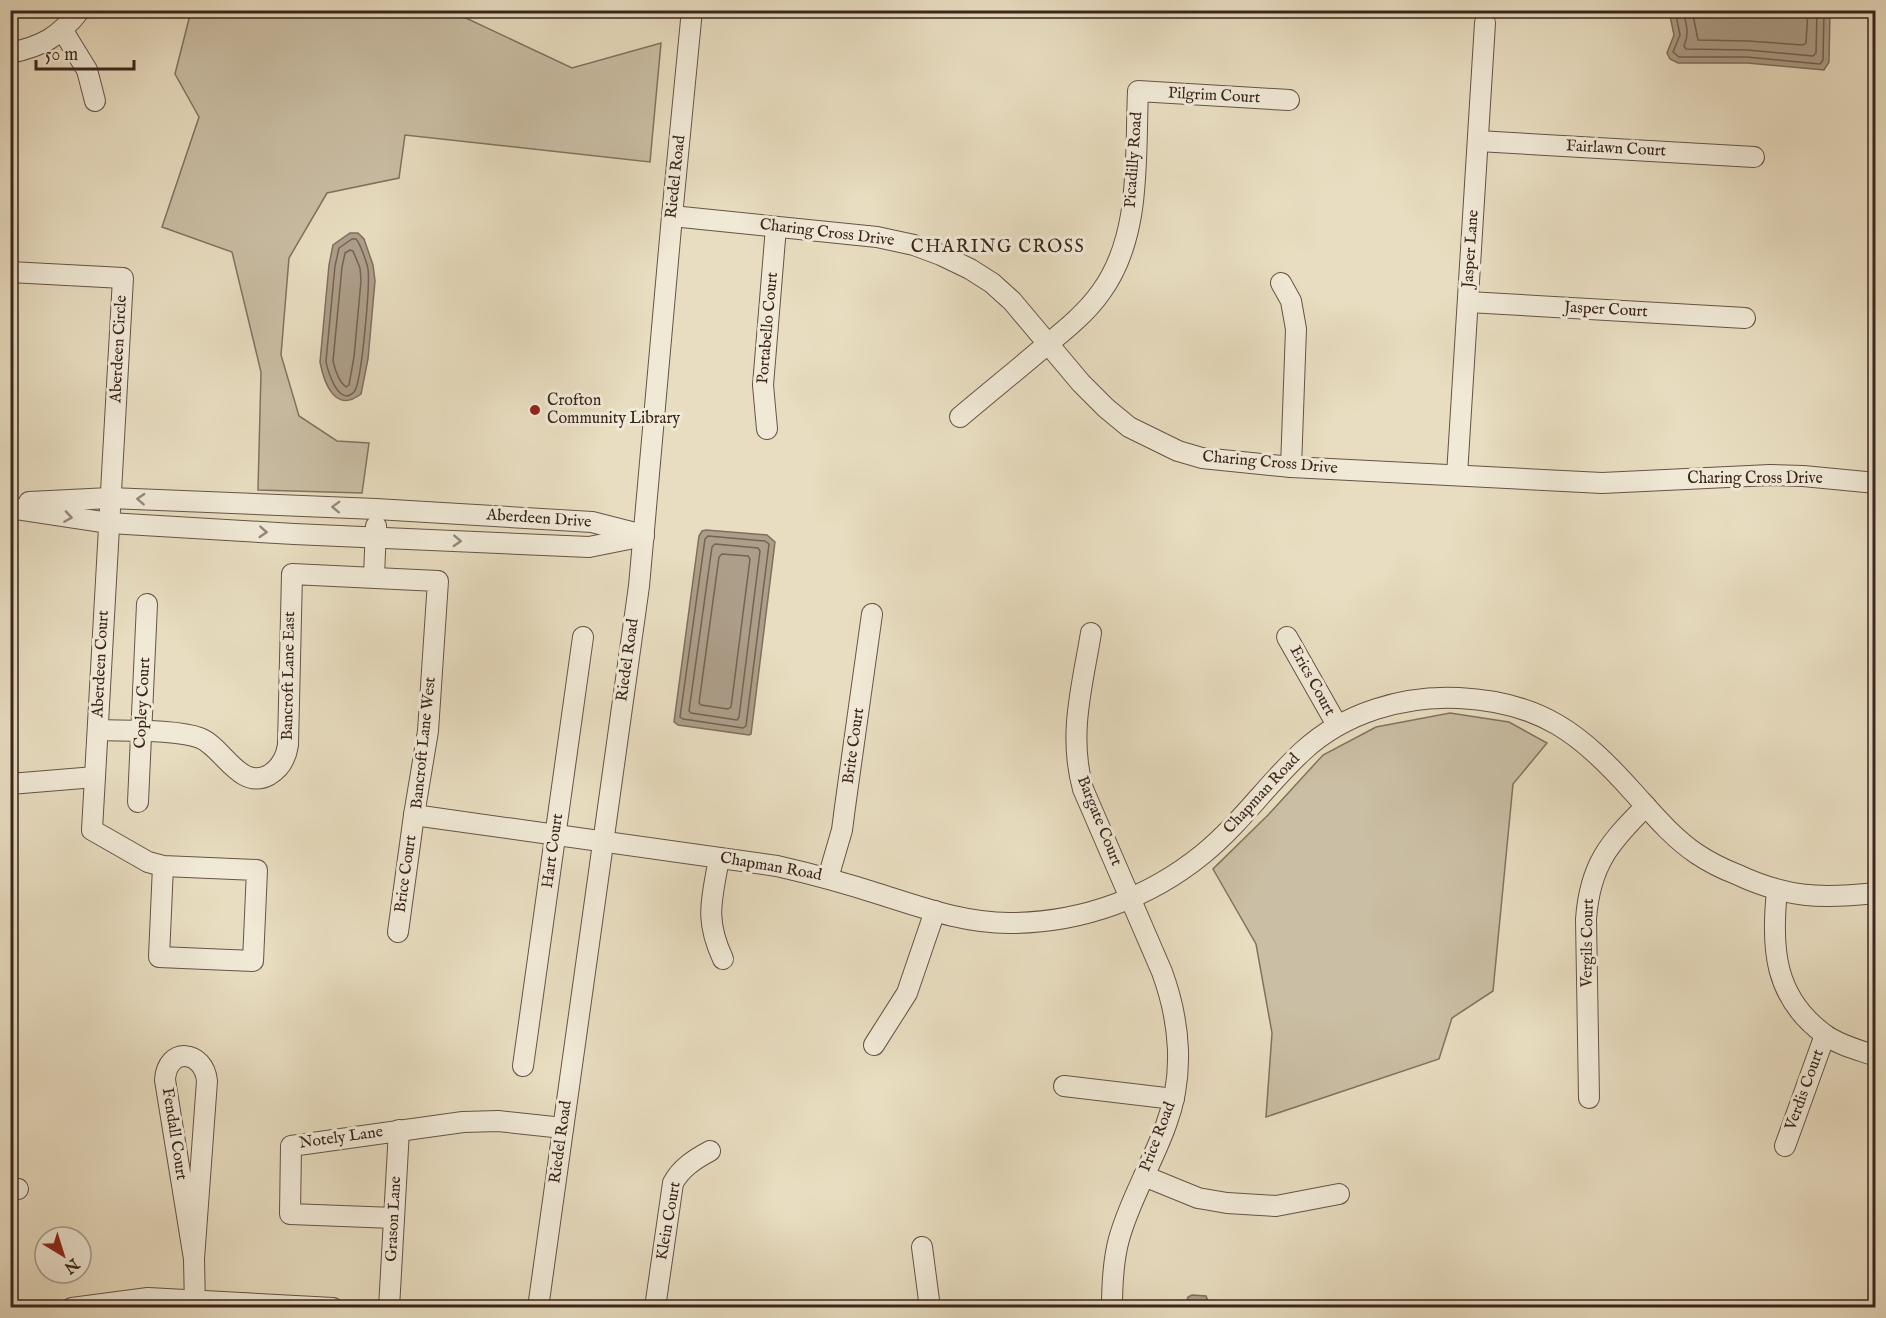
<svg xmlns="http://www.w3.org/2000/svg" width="1886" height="1318" font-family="'IM FELL English',serif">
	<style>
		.green { fill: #cabea4; stroke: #827260; stroke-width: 1.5 }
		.water { fill: #ad9e89; stroke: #7f6e5e; stroke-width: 1.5 }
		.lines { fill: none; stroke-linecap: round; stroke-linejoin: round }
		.shore { stroke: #746253; stroke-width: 1.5 }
		.minor-casing { stroke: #665346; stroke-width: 22 }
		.minor { stroke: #f0e9d6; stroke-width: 20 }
		.oneway { stroke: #95877a }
		.poi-dot { fill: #8f2418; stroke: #f0e9d6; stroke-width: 2 }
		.labels { text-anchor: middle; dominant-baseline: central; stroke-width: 6; stroke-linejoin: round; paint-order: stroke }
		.street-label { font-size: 16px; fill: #3a251d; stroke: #f0e9d6 }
		.poi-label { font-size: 16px; fill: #3a251d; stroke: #f0e9d6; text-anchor: start }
		.neighbourhood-label { font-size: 18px; letter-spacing: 1.5px; fill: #3a251d; stroke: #f0e9d6 }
	</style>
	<rect width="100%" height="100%" fill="#e8ddc0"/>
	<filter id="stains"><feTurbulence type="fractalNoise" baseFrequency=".00333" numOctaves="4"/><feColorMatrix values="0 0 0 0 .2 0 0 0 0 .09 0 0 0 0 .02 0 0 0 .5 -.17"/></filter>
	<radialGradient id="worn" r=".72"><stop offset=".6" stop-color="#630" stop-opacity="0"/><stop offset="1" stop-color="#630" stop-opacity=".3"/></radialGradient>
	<g class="green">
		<polygon points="191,11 451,11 572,68 661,43 650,162 405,135 399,178 327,193 289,258 281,355 299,416 337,441 369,443 362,493 258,490 261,372 232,252 162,227 199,117 175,74"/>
		<polygon points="1450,713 1509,722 1547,743 1513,784 1493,991 1452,1018 1439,1059 1266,1117 1272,1033 1256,944 1213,869 1268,815 1323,755 1376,727"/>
	</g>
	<g class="water">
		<polygon points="1669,11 1830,11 1829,62 1824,70 1747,63 1678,63 1670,59 1667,53 1674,35"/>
		<path d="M350 233H358L364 239 373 265 375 281 368 359 361 394C335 414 324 383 320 362L329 265 333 245Z"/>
		<polygon points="706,530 767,535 775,542 751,734 749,735 678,725 674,722 699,536 702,531"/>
		<polygon points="1192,1295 1206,1296 1209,1303 1205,1306 1188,1307 1186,1303 1188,1297"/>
	</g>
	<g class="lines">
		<g class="shore">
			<polyline points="1675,10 1680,35 1673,52 1679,57 1747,57 1820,64 1823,60 1824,10"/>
			<path d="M1683 10C1686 24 1690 33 1684 46L1686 49 1747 50 1813 56 1816 53 1817 10"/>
			<polyline points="1692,10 1698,40 1748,41 1803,45 1806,43 1808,10"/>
			<path d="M352 239H356C360 243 367 263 368 269 370 283 362 383 354 392 339 408 327 370 326 361L335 266 339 248Z"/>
			<path d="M350 250 353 251 360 268 361 281 354 357 349 385 346 387C338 381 335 370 333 361L342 267 345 253Z"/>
			<polygon points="708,536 765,541 769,544 746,726 743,728 683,719 680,717 705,539"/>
			<polygon points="715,544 758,548 760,551 739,717 737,720 691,713 689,711 712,547"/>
			<polygon points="722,554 748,556 750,559 731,707 728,709 701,705 699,703 719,557"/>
		</g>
		<defs>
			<g id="minor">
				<polyline points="63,31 87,70 95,101"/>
				<path d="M10 53C43 46 59 37 80 10"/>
				<polyline points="1478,141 1754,157"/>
				<polyline points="672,216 877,237 914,245 941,255 970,269 992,283 1012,301 1081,383 1106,408 1129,427 1178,451 1202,458 1291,467 1602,483 1770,475 1803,476 1876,483"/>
				<polyline points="10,272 123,278 92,830 148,862 163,866 257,870 253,961 159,957 163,866"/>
				<polyline points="1281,283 1291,301 1296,329 1291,467"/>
				<polyline points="1468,302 1745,318"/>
				<path d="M960 417C986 395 1012 374 1038 352 1060 334 1085 315 1101 292 1142 236 1135 157 1138 91L1289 100"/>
				<polyline points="767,429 763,385 776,227"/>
				<polyline points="1457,475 1485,23"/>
				<polyline points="29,502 110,498 376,509 592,522 639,534"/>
				<polyline points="10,508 109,523 294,534 589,547 644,536"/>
				<polyline points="374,577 376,526"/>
				<path d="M1091 633C1082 687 1068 735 1083 789L1162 972C1180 1021 1185 1075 1166 1125 1152 1164 1130 1199 1119 1239 1113 1261 1112 1285 1112 1308"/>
				<polyline points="1287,637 1337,725"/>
				<path d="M98 730C124 731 177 729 200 738 223 747 240 791 269 775 281 768 286 758 288 745L292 574 438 581 428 731 414 815 777 866C812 874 845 883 879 894 923 908 967 924 1013 923 1083 922 1149 898 1203 854 1241 823 1268 783 1303 751 1344 713 1404 695 1459 698 1542 702 1581 734 1634 793 1653 814 1673 838 1697 854 1709 862 1723 869 1736 874 1787 898 1820 899 1876 893"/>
				<polyline points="10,784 95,777"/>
				<polyline points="138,802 147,604"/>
				<path d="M719 858C712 900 704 918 723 959"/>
				<polyline points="828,878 842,830 845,807 872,614"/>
				<path d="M1777 891C1771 948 1774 997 1824 1034 1838 1045 1859 1050 1876 1056"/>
				<polyline points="398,932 414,815"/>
				<polyline points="874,1045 907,993 935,911"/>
				<polyline points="523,1066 583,637"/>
				<polyline points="1064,1086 1174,1099"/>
				<path d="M1589 1098 1586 919C1590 865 1609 843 1646 806"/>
				<polyline points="1785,1146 1825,1035"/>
				<polyline points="1144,1176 1198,1198 1227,1203 1276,1206 1339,1194"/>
				<polyline points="10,1188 18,1189"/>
				<polyline points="394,1218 290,1214 291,1146 463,1122 498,1121 563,1128"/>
				<polyline points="922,1247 930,1308"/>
				<path d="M194 1259 165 1080C167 1046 204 1050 207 1081L194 1259 195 1308"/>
				<polyline points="72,1308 148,1298 333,1308"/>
				<polyline points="389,1308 399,1130"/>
				<polyline points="538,1308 639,586 672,216 692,10"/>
				<path d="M655 1308 673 1183C681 1168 695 1159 710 1151"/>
			</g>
		</defs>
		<use href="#minor" class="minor-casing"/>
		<use href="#minor" class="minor"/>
	</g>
	<defs><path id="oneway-chevron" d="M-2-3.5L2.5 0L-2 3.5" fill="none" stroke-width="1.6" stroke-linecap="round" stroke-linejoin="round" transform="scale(1.5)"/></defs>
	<g class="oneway">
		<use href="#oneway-chevron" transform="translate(141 499) rotate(-177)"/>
		<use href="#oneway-chevron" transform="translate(336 507) rotate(-178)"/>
		<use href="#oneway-chevron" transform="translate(68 517) rotate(9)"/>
		<use href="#oneway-chevron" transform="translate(263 532) rotate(4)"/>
		<use href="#oneway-chevron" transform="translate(457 541) rotate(3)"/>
	</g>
	<circle class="poi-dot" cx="535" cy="410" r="6"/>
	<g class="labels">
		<g class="street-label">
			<text transform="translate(1214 96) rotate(3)">Pilgrim Court</text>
			<text transform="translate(1616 149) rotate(3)">Fairlawn Court</text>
			<text transform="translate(1134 160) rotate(-86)">Picadilly Road</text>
			<text transform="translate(676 177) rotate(-84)">Riedel Road</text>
			<text transform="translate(827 233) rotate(7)">Charing Cross Drive</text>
			<text transform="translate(1471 249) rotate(-86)">Jasper Lane</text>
			<text transform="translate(1606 310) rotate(3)">Jasper Court</text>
			<text transform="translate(768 328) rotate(-85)">Portabello Court</text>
			<text transform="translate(119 349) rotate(-87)">Aberdeen Circle</text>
			<text transform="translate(1270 463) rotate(5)">Charing Cross Drive</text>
			<text x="1755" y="479">Charing Cross Drive</text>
			<text transform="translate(539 519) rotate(4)">Aberdeen Drive</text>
			<text transform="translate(628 660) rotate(-82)">Riedel Road</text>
			<text transform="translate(101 664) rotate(-87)">Aberdeen Court</text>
			<text transform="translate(289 676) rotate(-89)">Bancroft Lane East</text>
			<text transform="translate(1312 681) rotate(61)">Erics Court</text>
			<text transform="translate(143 703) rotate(-87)">Copley Court</text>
			<text transform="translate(424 743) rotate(-84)">Bancroft Lane West</text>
			<text transform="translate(854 746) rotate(-82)">Brite Court</text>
			<text transform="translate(1262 794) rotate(-47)">Chapman Road</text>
			<text transform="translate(1099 821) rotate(68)">Bargate Court</text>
			<text transform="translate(553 851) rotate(-82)">Hart Court</text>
			<text transform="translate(771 867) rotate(10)">Chapman Road</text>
			<text transform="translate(406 874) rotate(-82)">Brice Court</text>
			<text transform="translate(1588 943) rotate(-89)">Vergils Court</text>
			<text transform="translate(1805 1090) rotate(-70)">Verdis Court</text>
			<text transform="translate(174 1134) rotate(81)">Fendall Court</text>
			<text transform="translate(1158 1137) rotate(-69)">Price Road</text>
			<text transform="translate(341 1138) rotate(-8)">Notely Lane</text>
			<text transform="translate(561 1142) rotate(-82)">Riedel Road</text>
			<text transform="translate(394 1219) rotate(-87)">Grason Lane</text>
			<text transform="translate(669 1221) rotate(-80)">Klein Court</text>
		</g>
		<g class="poi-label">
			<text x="547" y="401">Crofton<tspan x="547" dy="18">Community Library</tspan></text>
		</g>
		<g class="neighbourhood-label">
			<text x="998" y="247">CHARING CROSS</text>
		</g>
	</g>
	<rect width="1886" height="1318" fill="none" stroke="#e8ddc0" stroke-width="36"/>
	<rect x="12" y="12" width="1862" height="1294" fill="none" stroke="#3a251d" stroke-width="3"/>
	<rect x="18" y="18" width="1850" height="1282" fill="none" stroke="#3a251d" stroke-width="1.5"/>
	<g transform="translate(63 1255) rotate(142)"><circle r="28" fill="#f0e9d6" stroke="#a79b8c" stroke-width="1.5"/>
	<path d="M0-4.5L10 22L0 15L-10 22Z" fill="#8f2418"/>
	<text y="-9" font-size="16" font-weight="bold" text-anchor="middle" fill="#3a251d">N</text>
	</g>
	<path d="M36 60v9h98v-9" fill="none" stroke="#3a251d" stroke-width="3"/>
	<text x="45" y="60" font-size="18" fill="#3a251d" stroke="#f0e9d6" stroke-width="4.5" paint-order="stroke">50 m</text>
	<rect width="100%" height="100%" filter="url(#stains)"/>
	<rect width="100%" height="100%" fill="url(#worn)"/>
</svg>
